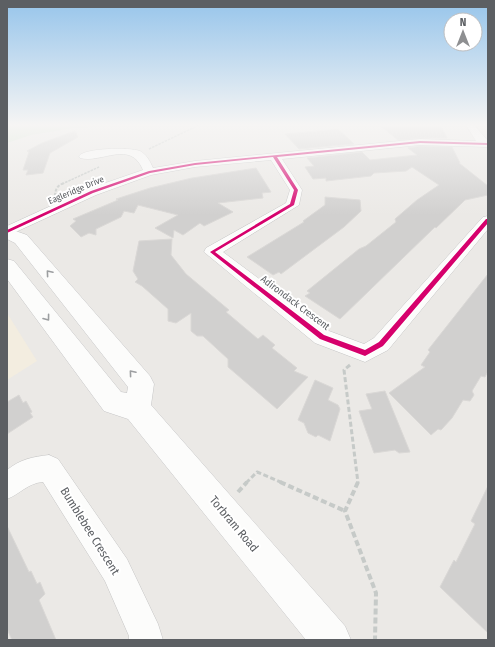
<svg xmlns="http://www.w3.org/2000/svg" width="495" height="647" font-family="'Fira Sans Condensed',sans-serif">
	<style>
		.commercial { fill: #f3ede0 }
		.green { fill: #d6e5d3 }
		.building { fill: #d1d0cf; stroke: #dad8d6 }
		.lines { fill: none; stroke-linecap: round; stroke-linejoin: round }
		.minor-casing { stroke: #c5c5c5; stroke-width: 1 }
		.secondary-casing { stroke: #c6c6c7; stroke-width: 1 }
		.path-far3 { stroke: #c6cac8; stroke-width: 1.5; stroke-dasharray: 2.5 1; stroke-linecap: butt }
		.path-far2 { stroke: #c6cac8; stroke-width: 2; stroke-dasharray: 3 1.5; stroke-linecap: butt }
		.path-far1 { stroke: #c6cac8; stroke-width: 3; stroke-dasharray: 5 2.5; stroke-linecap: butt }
		.path { stroke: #c6cac8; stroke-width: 4; stroke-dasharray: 6 3; stroke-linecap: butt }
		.minor { fill: #fcfcfb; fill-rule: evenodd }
		.secondary { fill: #fcfcfb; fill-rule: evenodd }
		.cycleway-casing { stroke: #fff; stroke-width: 2 }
		.cycleway { fill: #d6006c; fill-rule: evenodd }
		.oneway { stroke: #9c9ea0 }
		.labels { text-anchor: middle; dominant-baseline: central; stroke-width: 4; stroke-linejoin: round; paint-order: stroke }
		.far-street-label { font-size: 9px; fill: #5c5f63; stroke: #fff }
		.street-label { font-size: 10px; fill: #5c5f63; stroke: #fff }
		.near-street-label { font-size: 12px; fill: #5c5f63; stroke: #fff }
	</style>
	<rect width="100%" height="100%" fill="#ebe9e6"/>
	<polygon class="commercial" points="7,313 37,361 7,380"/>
	<polygon class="green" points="7,125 129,125 75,128 31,135 7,143"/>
	<g class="building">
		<polygon points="379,125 442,128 447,138 420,138 398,140"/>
		<polygon points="338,129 354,144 299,149 285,134"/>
		<polygon points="75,131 78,137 50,153 43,173 26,175 28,170 23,170 29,152 27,151 42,143"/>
		<polygon points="420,146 452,147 460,163 459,163 488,186 488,195 465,200 436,228 435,227 340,319 305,296 310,293 307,291 359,249 366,246 396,222 395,219 417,200 439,185 412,167 406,171 374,173 371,176 326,181 326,178 313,179 305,167 314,166 307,158 362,152 370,160 417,155 408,148"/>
		<polygon points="256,168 271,192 262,193 263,198 218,203 233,212 204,226 200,223 183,235 174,230 173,238 155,228 178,215 138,205 134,213 124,211 121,217 96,229 96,235 89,233 81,237 70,226 76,221 73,219 118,200 116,199 150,188 192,178"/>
		<polygon points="325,197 360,200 361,211 344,227 281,274 279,272 273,275 247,257 304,222 303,221 325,205"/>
		<polygon points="172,239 171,255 186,274 229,310 226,312 258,339 263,335 275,345 272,348 297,368 294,371 308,377 277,409 228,367 228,359 203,336 197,336 191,331 191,313 176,323 168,321 168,309 142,286 135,282 138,279 133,271 139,241"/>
		<polygon points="488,274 488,371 485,377 481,376 472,391 474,395 470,401 463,400 452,418 441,430 438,429 431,435 389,393 425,367 421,365 430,352 428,350"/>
		<polygon points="315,380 333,388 328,400 338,405 340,409 330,441 318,435 316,437 308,433 304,423 298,420"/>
		<polygon points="385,391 410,452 399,453 395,450 374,453 359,411 372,409 366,394"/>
		<polygon points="19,395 23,403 26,401 32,412 30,413 33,417 7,434 7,402"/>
		<polygon points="488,486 488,633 440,587 454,560 456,562 475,524 471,521"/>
		<polygon points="7,526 29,572 31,571 37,584 40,582 45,594 39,600 56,640 12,640 7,629"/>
	</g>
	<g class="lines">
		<defs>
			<g id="minor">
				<path d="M466 125H474L488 141V147L420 145 282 159 302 190 299 205 223 252 329 331 364 344 374 338 483 217 488 216V229L388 350 365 362 315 343 204 252 206 248 286 203 290 190 271 160 195 167 151 175 96 195 7 236V226L88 189 143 170C130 139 102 164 80 158L79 156C85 148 129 147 140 151 146 154 150 161 153 168L195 161 420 139 476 141Z"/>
				<path d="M49 455 58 459 127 559 158 624 163 640H129V636L105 581 43 482C28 483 20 494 7 499V470C21 459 32 457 49 455Z"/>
			</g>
			<polygon id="secondary" points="7,228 27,235 150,376 154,384 151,405 345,626 351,640 306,640 128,419 104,411 7,279 7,259 14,261 121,392 127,393 128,387 15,243 7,239"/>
		</defs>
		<use href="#minor" class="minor-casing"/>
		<use href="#secondary" class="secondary-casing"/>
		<g class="path-far3">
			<polyline points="149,149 199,125"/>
			<polyline points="62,184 99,167"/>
		</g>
		<path class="path-far2" d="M55 196C55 189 58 185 64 183"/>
		<g class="path-far1">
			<polyline points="350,365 344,370 358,483"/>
			<polyline points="246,483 257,472 283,483"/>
		</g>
		<g class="path">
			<polyline points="280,482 345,511"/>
			<polyline points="358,482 345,511 376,593 375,640"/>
			<polyline points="238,492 247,482"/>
		</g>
		<use href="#minor" class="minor"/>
		<use href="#secondary" class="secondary"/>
		<defs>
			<polygon id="cycleway" points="420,141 488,143 488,145 420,143 277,157 298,190 294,205 215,252 324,335 365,350 379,342 486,219 488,219 488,223 383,346 365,356 320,339 210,252 290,204 294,190 273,157 195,165 150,173 93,193 7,233 7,230 91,191 149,171 195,163"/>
		</defs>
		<use href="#cycleway" class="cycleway-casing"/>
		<use href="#cycleway" class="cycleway"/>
	</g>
	<defs><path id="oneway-chevron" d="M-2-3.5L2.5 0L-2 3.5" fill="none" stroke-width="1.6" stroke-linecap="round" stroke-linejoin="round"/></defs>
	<g class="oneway">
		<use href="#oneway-chevron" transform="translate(49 273) rotate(-130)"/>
		<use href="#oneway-chevron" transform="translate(47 318) rotate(53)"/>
		<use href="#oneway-chevron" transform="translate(132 373) rotate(-130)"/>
	</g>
	<linearGradient id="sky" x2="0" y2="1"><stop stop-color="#97c5eb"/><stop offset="0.58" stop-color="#f6f5f4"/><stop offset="1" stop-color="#f6f5f4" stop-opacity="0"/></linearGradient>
	<rect width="495" height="215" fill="url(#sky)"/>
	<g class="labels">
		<g class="far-street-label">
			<text transform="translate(76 190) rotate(-23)">Eagleridge Drive</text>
		</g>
		<g class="street-label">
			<text transform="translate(295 303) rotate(37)">Adirondack Crescent</text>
		</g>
		<g class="near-street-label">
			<text transform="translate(234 524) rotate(50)">Torbram Road</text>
			<text transform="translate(90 531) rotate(58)">Bumblebee Crescent</text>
		</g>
	</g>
	<rect width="495" height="647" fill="none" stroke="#5c5f63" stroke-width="16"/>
	<g transform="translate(463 32)"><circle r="19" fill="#ffffff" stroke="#bebfc1"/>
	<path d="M0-3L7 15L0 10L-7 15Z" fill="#8e8f91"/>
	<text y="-6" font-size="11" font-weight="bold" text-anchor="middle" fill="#5c5f63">N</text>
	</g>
</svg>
